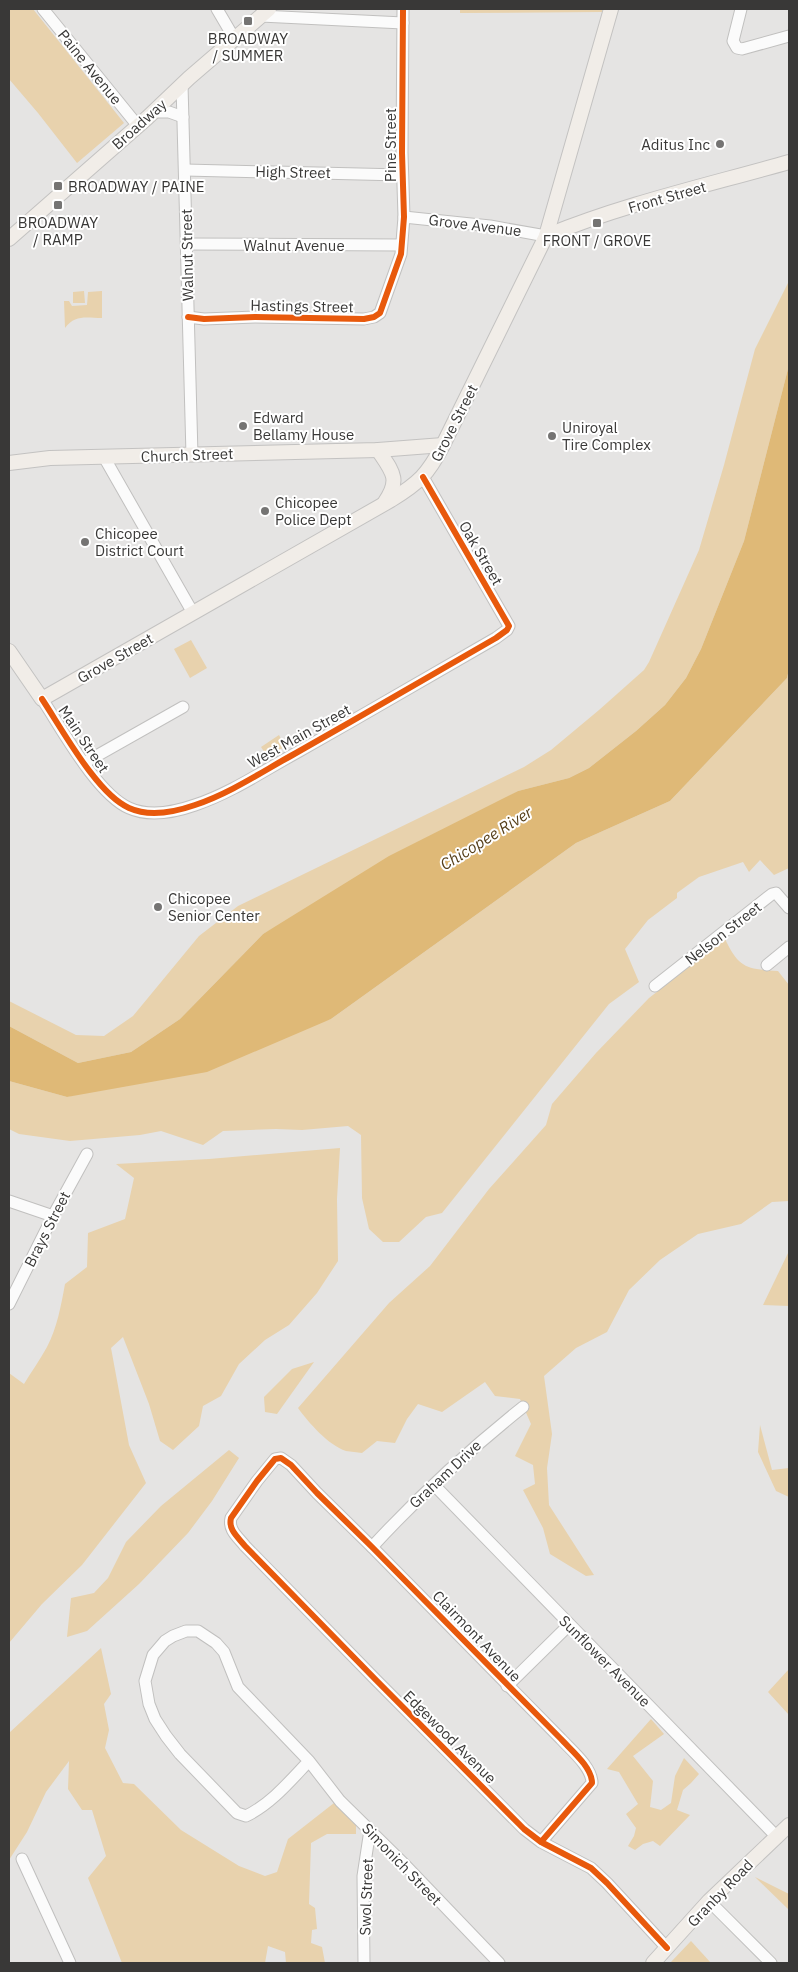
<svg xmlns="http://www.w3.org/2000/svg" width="798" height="1972" font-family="'IBM Plex Sans',sans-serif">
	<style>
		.green { fill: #e8d2ad }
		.water { fill: #dfb977 }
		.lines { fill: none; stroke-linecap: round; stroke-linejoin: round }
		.minor-casing { stroke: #c1c0bf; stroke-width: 13 }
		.major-casing { stroke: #c3c2c1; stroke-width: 16 }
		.minor { stroke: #fbfbfb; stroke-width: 11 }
		.major { stroke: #f1ede8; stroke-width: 14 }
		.cycleway-casing { stroke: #fff; stroke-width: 9 }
		.cycleway { stroke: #e8590c; stroke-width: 6 }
		.poi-dot { fill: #757473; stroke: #fff; stroke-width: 2 }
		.labels { text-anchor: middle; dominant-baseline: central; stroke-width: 4; stroke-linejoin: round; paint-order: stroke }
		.poi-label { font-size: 15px; fill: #393837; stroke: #fff; text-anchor: start }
		.street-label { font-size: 15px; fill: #393837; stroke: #fff }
		.water-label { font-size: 16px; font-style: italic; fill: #563f19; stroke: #fff }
	</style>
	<rect width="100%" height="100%" fill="#e5e4e3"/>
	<g class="green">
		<polygon points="9,9 33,9 124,123 77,163 38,113 9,79"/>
		<polygon points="460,9 603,9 602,12 460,13"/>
		<polygon points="789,281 789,365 744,541 701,649 686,678 665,705 636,731 589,768 569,778 518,791 263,934 180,1019 131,1052 78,1063 9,1026 9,1001 76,1035 104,1036 133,1016 199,936 238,906 524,767 551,750 599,710 644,670 649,662 699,550 724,465 755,349"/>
		<polygon points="84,291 85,303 73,303 73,292"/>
		<path d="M102 291V318C87 318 75 314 65 328L64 301H69L72 306 87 305 88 292Z"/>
		<polygon points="191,640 207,668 190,678 174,649"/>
		<polygon points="789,669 789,868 774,875 760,860 749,872 743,862 699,877 677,893 677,898 648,920 625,949 639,982 609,1004 442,1213 426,1217 399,1242 383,1242 369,1229 362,1198 361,1135 348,1126 302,1130 276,1129 223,1131 203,1145 161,1131 140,1135 70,1141 19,1134 9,1129 9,1081 67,1097 331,1019 576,843 670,801 787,678"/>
		<polygon points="279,735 285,747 267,756 261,747"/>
		<path d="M725 939C739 968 746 969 778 971L789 985V1201L772 1202 741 1224 698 1234 660 1260 629 1290 607 1332 576 1348 544 1376 552 1434 547 1468 549 1505 594 1575 586 1576 550 1554 543 1528 523 1490 535 1484 533 1465 515 1456 531 1424 520 1399 495 1396 485 1382 442 1412 418 1404 407 1419 395 1443 377 1441 362 1453C357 1452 351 1452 346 1451 328 1445 309 1423 298 1408L389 1303 430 1266 489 1189 546 1125 552 1104 596 1053 649 998Z"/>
		<path d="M340 1148 337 1199 338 1261 317 1293 289 1325 265 1340 239 1364 221 1396 203 1406 199 1426 173 1450 160 1441 149 1404 123 1337 111 1348 129 1445 146 1483 82 1565 42 1604 9 1643V1373L24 1384C31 1372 40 1360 47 1347 57 1328 61 1306 65 1284L87 1267 88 1233 125 1219 134 1178 116 1164 209 1159Z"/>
		<polygon points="789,1251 789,1306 763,1305"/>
		<polygon points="314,1362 277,1414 265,1412 264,1397 292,1369"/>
		<polygon points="760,1425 772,1470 789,1468 789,1497 776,1491 758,1452"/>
		<polygon points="229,1450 239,1458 212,1501 188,1533 139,1584 87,1631 67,1637 71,1598 94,1593 108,1578 126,1542 161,1506"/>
		<polygon points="101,1648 111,1694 104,1704 109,1730 105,1748 123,1783 134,1784 181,1830 239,1866 265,1876 277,1872 288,1839 334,1803 356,1825 356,1834 327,1834 311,1843 309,1904 315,1908 317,1929 312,1930 311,1943 322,1947 325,1963 286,1963 285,1952 268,1946 265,1963 122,1963 88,1878 106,1856 92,1810 82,1810 68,1789 69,1761 46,1792 27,1832 9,1860 9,1733"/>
		<polygon points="789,1669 789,1715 768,1692"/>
		<polygon points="651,1719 664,1734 633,1756 653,1781 650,1807 661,1810 671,1803 675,1776 684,1758 699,1774 691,1783 683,1790 677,1810 690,1815 660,1846 653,1841 643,1844 635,1850 628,1846 634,1836 636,1828 626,1814 638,1804 619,1772 607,1769"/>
		<polygon points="755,1877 789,1894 789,1910"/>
		<polygon points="691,1941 711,1963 670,1963"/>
	</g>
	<polygon class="water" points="789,365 789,669 787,678 670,801 576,843 331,1019 207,1072 67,1097 9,1081 9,1026 78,1063 131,1052 180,1019 263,934 389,856 518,791 569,778 589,768 636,731 665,705 686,678 701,649 744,541"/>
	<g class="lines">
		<defs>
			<g id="minor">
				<polyline points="43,9 138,126"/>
				<polyline points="217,9 234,38"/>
				<polyline points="741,9 733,41 737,48 742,49 789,36"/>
				<polyline points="261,16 403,23"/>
				<polyline points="182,85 192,455"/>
				<polyline points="153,112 169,112 183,117"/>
				<polyline points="185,170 402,175"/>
				<polyline points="404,217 490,226 546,236"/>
				<polyline points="187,244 401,245"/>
				<polyline points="188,317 204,319 255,317 364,319 374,317 380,313 401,254 404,217 402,153 403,9"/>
				<polyline points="104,457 193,613"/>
				<path d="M42 699C62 729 97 794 129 808 149 817 175 812 195 805 231 793 263 771 296 753 363 715 430 676 496 638L507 630 509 626 423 477"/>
				<polyline points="84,763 183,707"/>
				<polyline points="767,965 789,947"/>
				<polyline points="655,986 772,894 776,893 789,908"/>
				<polyline points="9,1201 53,1216"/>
				<polyline points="9,1304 53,1216 87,1154"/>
				<polyline points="434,1485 776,1836"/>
				<path d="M372 1547C419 1496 469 1450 523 1407"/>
				<polyline points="507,1686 569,1625"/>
				<path d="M309 1761C290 1781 271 1804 246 1816L237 1813 180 1754 166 1736 155 1719 149 1704 145 1681 153 1655 165 1641 173 1636 186 1631H198L216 1643 224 1652 238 1687 309 1761 340 1801 406 1866 499 1963"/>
				<path d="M541 1842 592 1783C592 1767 571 1750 561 1739L372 1547 317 1493 291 1465 281 1458 275 1459 257 1481 231 1518C228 1530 238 1537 245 1546L376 1680 524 1829 541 1842 591 1868 607 1883 667 1948"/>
				<polyline points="22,1859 70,1963"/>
				<polyline points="709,1901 771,1963"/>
				<polyline points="364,1963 363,1876 370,1830"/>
			</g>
			<g id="major">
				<path d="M546 236C624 204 708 185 789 162"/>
				<polyline points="9,239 147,118 189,78 269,9"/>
				<path d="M378 450C392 471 401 479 385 502"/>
				<polyline points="9,463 50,458 378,450 443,445"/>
				<path d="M9 651 42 699 391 500C419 483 428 474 443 445L546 236 611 9"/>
				<polyline points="653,1963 709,1901 789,1825"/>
			</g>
		</defs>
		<use href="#minor" class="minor-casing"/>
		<use href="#major" class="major-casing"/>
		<use href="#minor" class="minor"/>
		<use href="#major" class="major"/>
		<defs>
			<g id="cycleway">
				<polyline points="188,317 204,319 255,317 364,319 374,317 380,313 401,254 404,217 402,153 403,9"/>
				<path d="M42 699C62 729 97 794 129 808 149 817 175 812 195 805 231 793 263 771 296 753 363 715 430 676 496 638L507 630 509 626 423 477"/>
				<path d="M541 1842 592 1783C592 1767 571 1750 561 1739L372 1547 317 1493 291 1465 281 1458 275 1459 257 1481 231 1518C228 1530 238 1537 245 1546L376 1680 524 1829 541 1842 591 1868 607 1883 667 1948"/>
			</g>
		</defs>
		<use href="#cycleway" class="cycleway-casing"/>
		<use href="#cycleway" class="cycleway"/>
	</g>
	<g class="poi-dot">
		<rect x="243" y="16" width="10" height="10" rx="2.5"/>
		<circle cx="720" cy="144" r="5"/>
		<rect x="53" y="181" width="10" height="10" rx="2.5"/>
		<rect x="53" y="200" width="10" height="10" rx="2.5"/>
		<rect x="592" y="218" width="10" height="10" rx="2.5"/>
		<circle cx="243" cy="426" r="5"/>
		<circle cx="552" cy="436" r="5"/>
		<circle cx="265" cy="511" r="5"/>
		<circle cx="85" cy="542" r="5"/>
		<circle cx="158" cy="907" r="5"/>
	</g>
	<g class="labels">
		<g class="poi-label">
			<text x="248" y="38" text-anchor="middle">BROADWAY<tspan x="248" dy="17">/ SUMMER</tspan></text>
			<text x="710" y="144" text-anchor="end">Aditus Inc</text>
			<text x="68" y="186">BROADWAY / PAINE</text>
			<text x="58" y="222" text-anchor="middle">BROADWAY<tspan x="58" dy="17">/ RAMP</tspan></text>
			<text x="597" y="240" text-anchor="middle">FRONT / GROVE</text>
			<text x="253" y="417">Edward<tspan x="253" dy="17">Bellamy House</tspan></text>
			<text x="562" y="427">Uniroyal<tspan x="562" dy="17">Tire Complex</tspan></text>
			<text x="275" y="502">Chicopee<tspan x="275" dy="17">Police Dept</tspan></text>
			<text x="95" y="533">Chicopee<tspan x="95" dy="17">District Court</tspan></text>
			<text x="168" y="898">Chicopee<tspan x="168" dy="17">Senior Center</tspan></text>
		</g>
		<g class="street-label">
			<text transform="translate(90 67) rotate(51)">Paine Avenue</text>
			<text transform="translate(139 124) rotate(-42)">Broadway</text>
			<text transform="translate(390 145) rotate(-90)">Pine Street</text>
			<text transform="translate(293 172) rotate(1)">High Street</text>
			<text transform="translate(667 197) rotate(-16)">Front Street</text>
			<text transform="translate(475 225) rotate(7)">Grove Avenue</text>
			<text x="294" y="245">Walnut Avenue</text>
			<text transform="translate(187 255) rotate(-91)">Walnut Street</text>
			<text transform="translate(302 306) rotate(1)">Hastings Street</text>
			<text transform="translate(454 423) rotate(-63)">Grove Street</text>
			<text transform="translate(187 455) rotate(-2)">Church Street</text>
			<text transform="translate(481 553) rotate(60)">Oak Street</text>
			<text transform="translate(115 658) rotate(-30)">Grove Street</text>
			<text transform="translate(299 736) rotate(-29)">West Main Street</text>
			<text transform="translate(84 739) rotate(56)">Main Street</text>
			<text transform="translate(723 933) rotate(-38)">Nelson Street</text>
			<text transform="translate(47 1229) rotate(-63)">Brays Street</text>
			<text transform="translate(445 1474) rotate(-43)">Graham Drive</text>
			<text transform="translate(477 1636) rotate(46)">Clairmont Avenue</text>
			<text transform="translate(605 1661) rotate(45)">Sunflower Avenue</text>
			<text transform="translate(450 1737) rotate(45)">Edgewood Avenue</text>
			<text transform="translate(402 1864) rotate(46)">Simonich Street</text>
			<text transform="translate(720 1893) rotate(-46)">Granby Road</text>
			<text transform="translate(366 1897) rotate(-88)">Swol Street</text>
		</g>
		<g class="water-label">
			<text transform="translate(486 838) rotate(-32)">Chicopee River</text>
		</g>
	</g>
	<rect width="798" height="1972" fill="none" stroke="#393837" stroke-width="20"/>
</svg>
